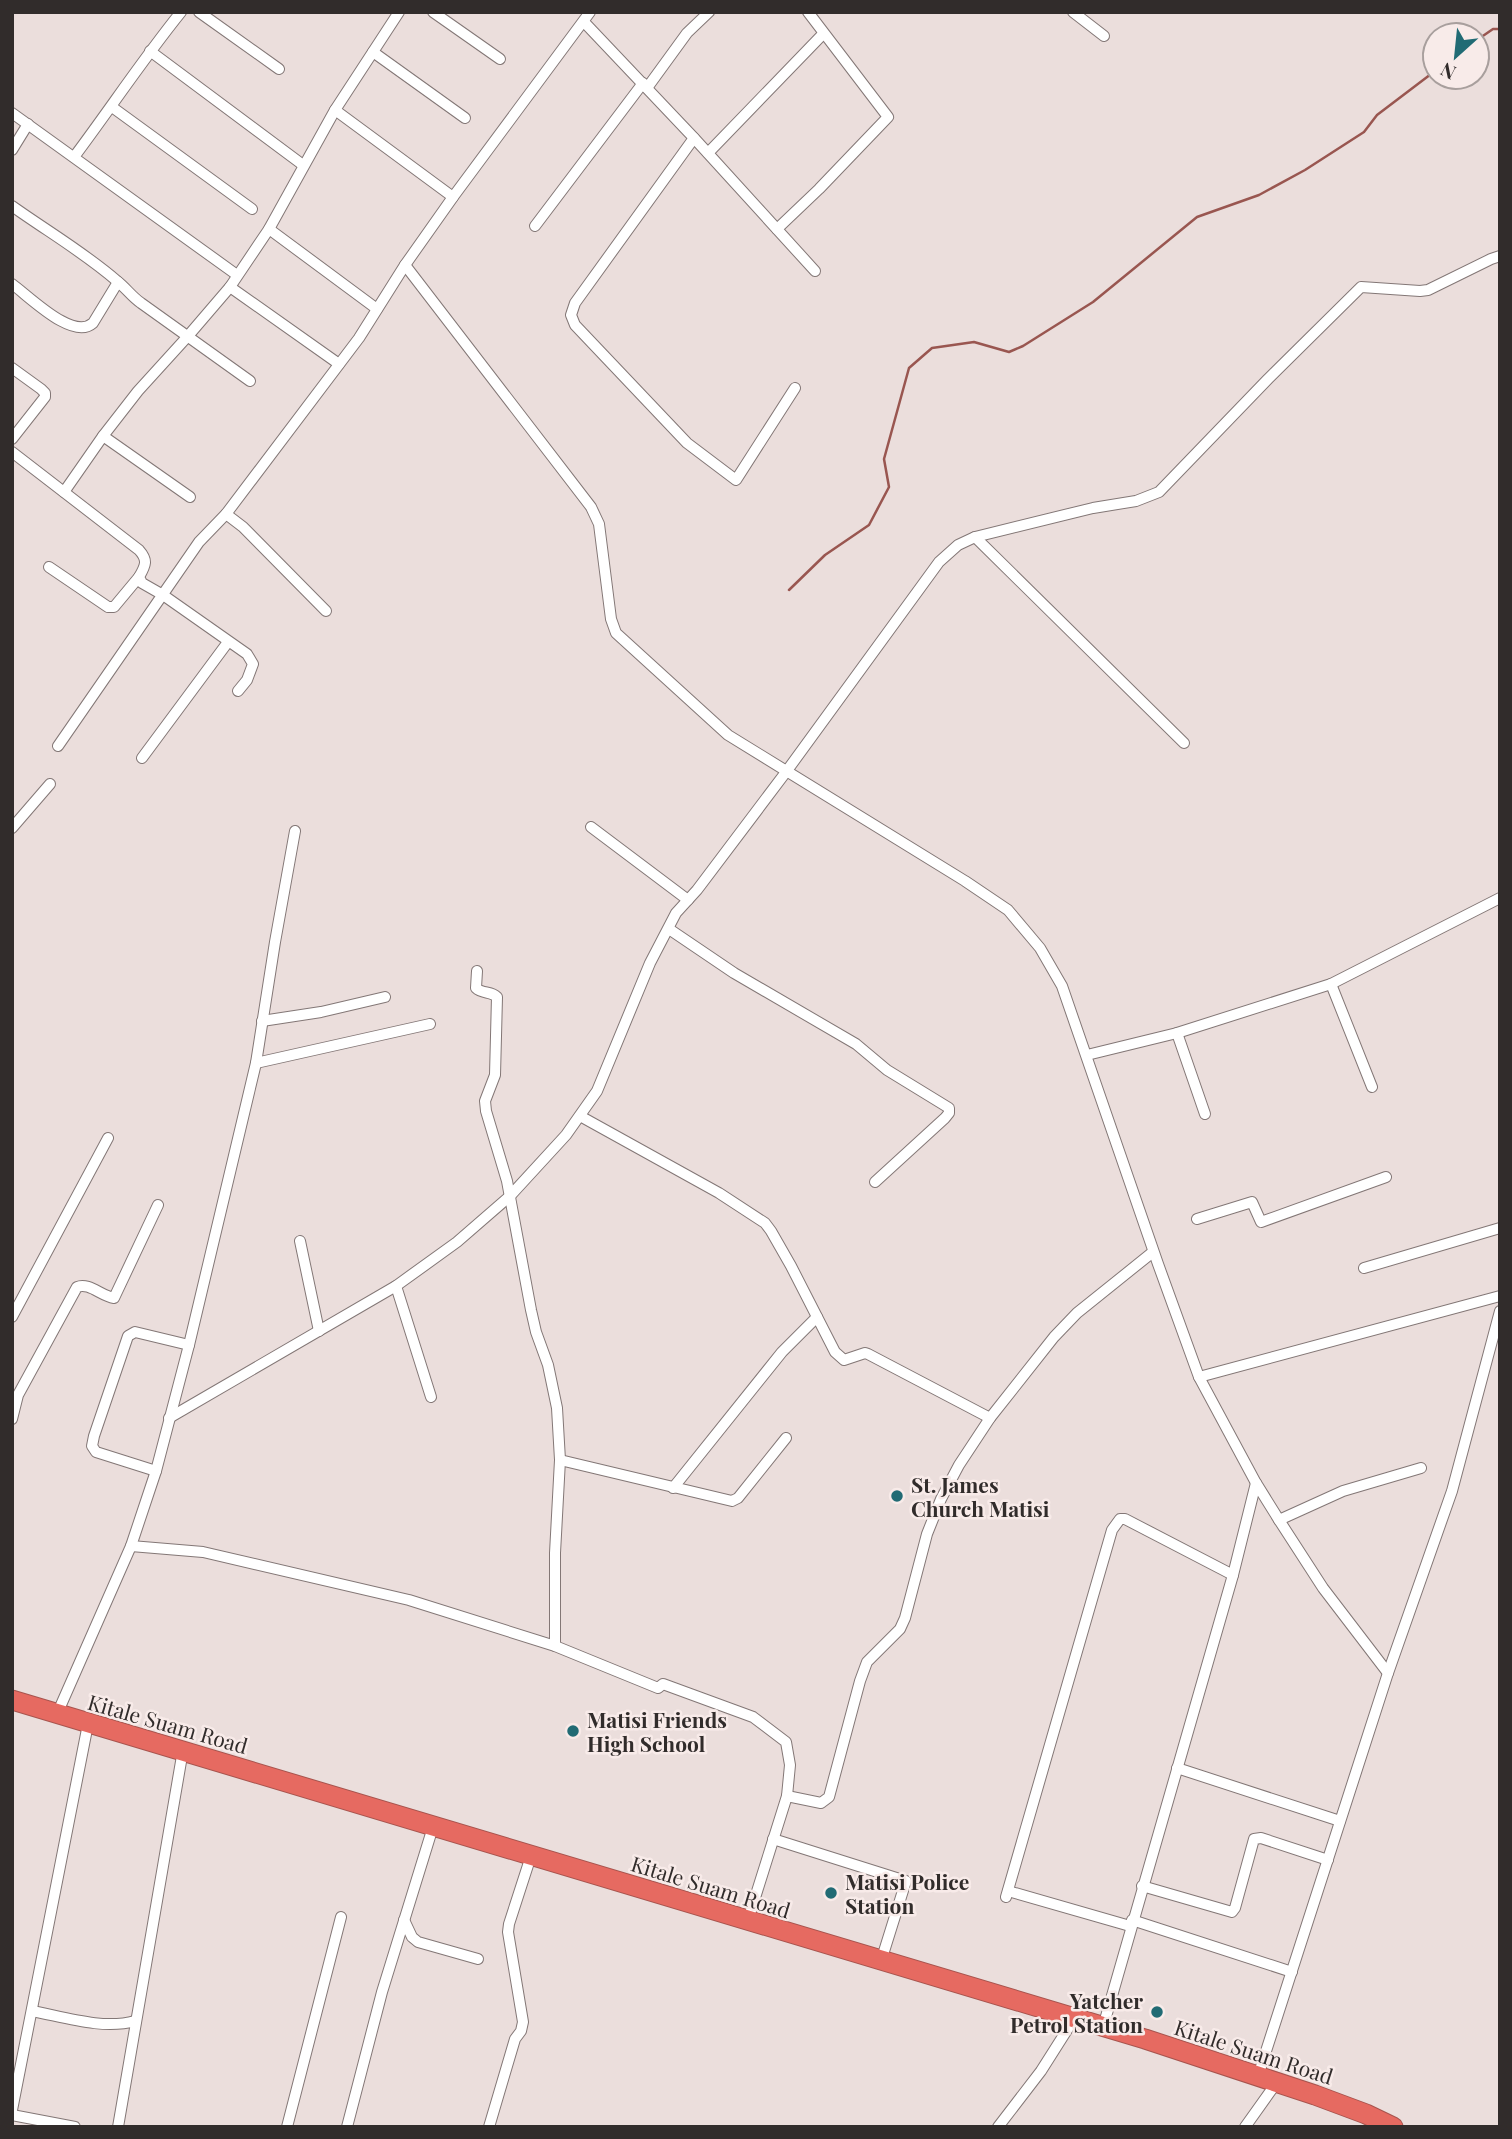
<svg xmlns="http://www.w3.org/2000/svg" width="1512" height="2139" font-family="'Playfair Display',serif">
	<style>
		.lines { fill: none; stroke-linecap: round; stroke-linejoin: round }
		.stream { stroke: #995650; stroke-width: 2.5 }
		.street-casing { stroke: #837776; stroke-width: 12 }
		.highway-casing { stroke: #a7544e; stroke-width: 21 }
		.street { stroke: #fff; stroke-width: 10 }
		.highway { stroke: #e66a61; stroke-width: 19 }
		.poi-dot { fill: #216b74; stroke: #f8ebe9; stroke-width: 2.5 }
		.labels { text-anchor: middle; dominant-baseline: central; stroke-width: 5; stroke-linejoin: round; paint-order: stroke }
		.poi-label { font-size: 21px; font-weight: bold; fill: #312c2b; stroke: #f8ebe9; text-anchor: start }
		.street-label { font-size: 21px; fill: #312c2b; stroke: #f8ebe9 }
	</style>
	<rect width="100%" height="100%" fill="#ebdedc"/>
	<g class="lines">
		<g class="stream">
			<polyline points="1477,40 1493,29 1500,29"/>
			<polyline points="789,590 825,555 869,525 889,487 884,459 909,368 932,348 974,342 1009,352 1023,346 1093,302 1197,217 1259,195 1305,170 1364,132 1377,115 1435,71"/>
		</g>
		<defs>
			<g id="street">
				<polyline points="199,12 279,69"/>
				<polyline points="433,12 500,59"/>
				<polyline points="1073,12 1104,36"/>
				<polyline points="584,22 694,138 815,271"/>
				<polyline points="150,51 303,165"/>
				<polyline points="373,52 465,118"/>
				<polyline points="647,88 687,33 709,12"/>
				<polyline points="112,107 252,209"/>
				<polyline points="335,110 453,197"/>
				<polyline points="12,113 237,275"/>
				<polyline points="694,138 575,303 571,315 575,325 687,443 736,480 795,388"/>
				<polyline points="12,150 28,124"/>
				<polyline points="708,153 823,34"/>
				<path d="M74 157C110 109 143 59 181 12"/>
				<path d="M12 206C47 231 85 253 117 281 126 288 132 297 141 303L250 381"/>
				<polyline points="535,226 643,83"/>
				<polyline points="269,229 377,309"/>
				<polyline points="777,229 819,189 888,117 808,12"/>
				<polyline points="405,265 591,507 599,524 611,619 616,633 728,735 965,881 1008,910 1040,948 1062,986 1158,1264 1199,1377 1256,1483 1279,1520 1323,1588 1388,1673"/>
				<path d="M12 284C30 297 73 341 93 323L118 282"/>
				<polyline points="230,287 339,364"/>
				<polyline points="12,368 41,389 45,393 45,397 12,439"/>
				<polyline points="103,436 190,497"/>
				<path d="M12 452 139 550C148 560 146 565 139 577L142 583 163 595 247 654 253 664 247 680 238 691"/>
				<polyline points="64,492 103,436 138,391 188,336 230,287 269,229 335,110 399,12"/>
				<polyline points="226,514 243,527 326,611"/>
				<polyline points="975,537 1184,743"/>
				<polyline points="49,567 108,607 114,607 139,577"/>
				<polyline points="58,746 199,542 226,514 359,338 405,265 453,197 590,12"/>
				<polyline points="142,758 228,642"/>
				<polyline points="591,827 688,900"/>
				<polyline points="12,828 50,784"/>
				<polyline points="669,929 734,973 856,1044 887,1070 949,1108 949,1113 945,1118 875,1182"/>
				<path d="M477 971 476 988C482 994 491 991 497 997L495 1075 485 1101 486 1111 507 1181 531 1310 536 1332 548 1365 557 1408 560 1460 555 1553V1646"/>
				<polyline points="1331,984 1372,1087"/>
				<polyline points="262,1021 321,1012 385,997"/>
				<polyline points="1177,1033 1205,1114"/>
				<polyline points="1087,1055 1177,1033 1331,984 1500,898"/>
				<polyline points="256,1063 430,1024"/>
				<polyline points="580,1116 719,1193 765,1223 771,1231 791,1266 835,1352 844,1360 865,1353 868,1354 990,1418"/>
				<polyline points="1197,1219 1252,1202 1261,1222 1386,1177"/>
				<polyline points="300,1241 319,1331"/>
				<polyline points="1364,1268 1500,1228"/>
				<polyline points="396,1286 431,1397"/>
				<polyline points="12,1317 108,1138"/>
				<polyline points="1199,1377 1500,1296"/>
				<polyline points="169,1418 396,1286 457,1242 510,1196 566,1135 597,1091 650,963 676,913 697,890 786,772 939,562 958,545 975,537 1093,508 1136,501 1159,492 1268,379 1361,287 1420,291 1428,290 1491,259 1500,256"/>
				<path d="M12 1419 18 1395 77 1287C89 1282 101 1296 114 1298L158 1205"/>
				<polyline points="560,1460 732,1501 738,1498 786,1438"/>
				<polyline points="156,1471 96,1452 92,1446 94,1436 128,1336 135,1332 189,1345"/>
				<polyline points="673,1488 782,1352 817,1317"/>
				<polyline points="1279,1520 1343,1491 1421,1468"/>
				<polyline points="131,1546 203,1552 409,1600 555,1646 658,1688 663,1684 753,1717 786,1742 790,1765 787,1796"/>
				<polyline points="57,1714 131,1546 156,1471 189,1345 256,1063 275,942 295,831"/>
				<polyline points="1177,1768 1340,1821"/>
				<polyline points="773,1839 906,1881 881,1961"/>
				<polyline points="1142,1886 1232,1912 1235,1908 1254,1839 1261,1838 1328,1860"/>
				<polyline points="1008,1891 1130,1926"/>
				<polyline points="1006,1897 1112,1530 1120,1519 1125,1519 1233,1575"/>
				<polyline points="404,1920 412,1937 418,1942 478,1959"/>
				<polyline points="748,1920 787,1796 821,1803 829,1797 860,1681 867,1662 900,1629 905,1618 927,1534 941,1499 959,1465 990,1418 1054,1337 1077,1313 1153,1252"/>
				<polyline points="1132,1920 1292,1972"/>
				<path d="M32 2011C64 2017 103 2030 135 2021"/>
				<polyline points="1103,2027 1233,1575 1256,1483"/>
				<polyline points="1258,2076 1388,1673 1452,1491 1500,1311"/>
				<polyline points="12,2110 88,1724"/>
				<polyline points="12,2115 75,2127"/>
				<polyline points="118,2127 183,1750"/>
				<polyline points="287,2127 341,1917"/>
				<polyline points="347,2127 382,1992 433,1827"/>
				<polyline points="489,2127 515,2039 521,2031 523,2022 508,1932 509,1924 531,1856"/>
				<polyline points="998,2127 1041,2071 1074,2019"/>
				<polyline points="1245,2127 1277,2082"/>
			</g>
			<polyline id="highway" points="12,1700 1145,2039 1315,2095 1366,2114 1393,2127"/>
		</defs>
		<use href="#street" class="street-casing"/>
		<use href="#highway" class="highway-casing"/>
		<use href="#street" class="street"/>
		<use href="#highway" class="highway"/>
	</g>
	<g class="poi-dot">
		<circle cx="897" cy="1496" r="7"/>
		<circle cx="573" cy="1731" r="7"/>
		<circle cx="831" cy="1893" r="7"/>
		<circle cx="1157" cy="2012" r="7"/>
	</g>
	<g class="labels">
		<g class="poi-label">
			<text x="911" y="1484">St. James<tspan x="911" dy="24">Church Matisi</tspan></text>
			<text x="587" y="1719">Matisi Friends<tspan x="587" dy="24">High School</tspan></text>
			<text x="845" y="1881">Matisi Police<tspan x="845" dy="24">Station</tspan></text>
			<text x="1143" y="2000" text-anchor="end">Yatcher<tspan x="1143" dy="24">Petrol Station</tspan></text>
		</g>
		<g class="street-label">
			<text transform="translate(168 1723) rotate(16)">Kitale Suam Road</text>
			<text transform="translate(711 1886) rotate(17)">Kitale Suam Road</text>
			<text transform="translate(1254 2051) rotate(18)">Kitale Suam Road</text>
		</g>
	</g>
	<rect width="1512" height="2139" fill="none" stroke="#312c2b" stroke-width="28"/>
	<g transform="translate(1456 56) rotate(207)"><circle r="33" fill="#f8ebe9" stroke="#a89f9d" stroke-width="2"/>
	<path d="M0-5L12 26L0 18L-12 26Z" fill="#216b74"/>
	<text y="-10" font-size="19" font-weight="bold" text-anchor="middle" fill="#312c2b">N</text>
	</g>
</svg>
